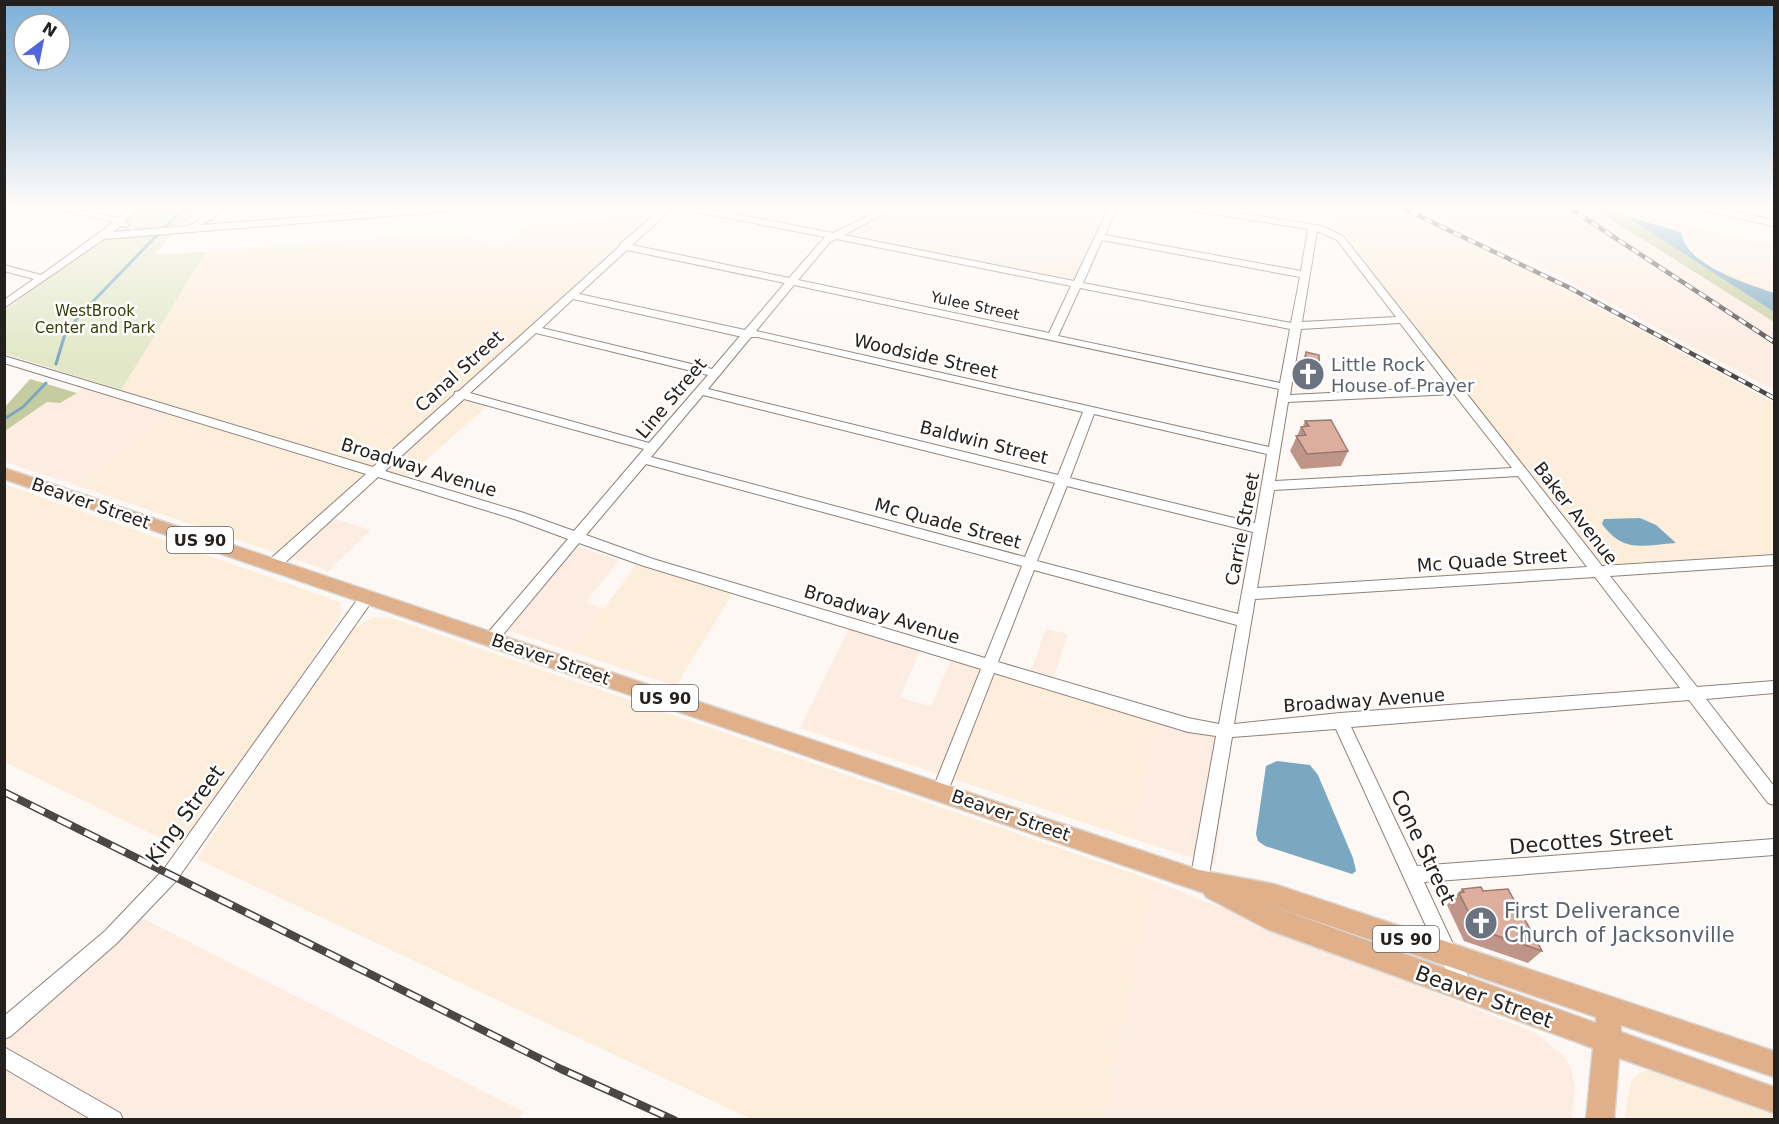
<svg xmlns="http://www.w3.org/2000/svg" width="1779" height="1124" font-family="'DejaVu Sans',sans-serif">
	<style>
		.built { fill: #fdece1 }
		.industrial { fill: #fdeddb }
		.green { fill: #e1e7c7 }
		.forest { fill: #c5cda0 }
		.water { fill: #79a8c0 }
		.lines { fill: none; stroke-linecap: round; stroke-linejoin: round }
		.stream { stroke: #79a8c0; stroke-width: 3 }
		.minor-casing { stroke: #8e827a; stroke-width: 2 }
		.major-casing { stroke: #d8d7d6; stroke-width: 3 }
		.minor { fill: #fff; fill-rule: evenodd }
		.major { fill: #dfb08a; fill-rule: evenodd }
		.rail-far1-casing { stroke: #4b4744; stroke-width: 4.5 }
		.rail-casing { stroke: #4b4744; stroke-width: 8 }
		.rail-far1 { stroke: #fff; stroke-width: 3; stroke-dasharray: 8; stroke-linecap: butt }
		.rail { stroke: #fff; stroke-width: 5; stroke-dasharray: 15; stroke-linecap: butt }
		.wall { fill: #be9588 }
		.building { fill: #ddad9e; stroke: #9b796f; stroke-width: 1.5 }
		.labels { text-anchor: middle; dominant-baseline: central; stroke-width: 5; stroke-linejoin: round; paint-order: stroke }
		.far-street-label { font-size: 15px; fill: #24201d; stroke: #fff }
		.far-park-label { font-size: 15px; fill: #373c06; stroke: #fff }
		.shield { fill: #fff; stroke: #666361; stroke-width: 1.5 }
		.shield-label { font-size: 16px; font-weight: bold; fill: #24201d }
		.street-label { font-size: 18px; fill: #24201d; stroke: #fff }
		.worship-label { font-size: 18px; fill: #5b616d; stroke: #fff; text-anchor: start }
		.near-street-label { font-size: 21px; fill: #24201d; stroke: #fff }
		.near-worship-label { font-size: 21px; fill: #5b616d; stroke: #fff; text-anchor: start }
	</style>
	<rect width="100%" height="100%" fill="#fef8f5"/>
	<g class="built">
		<polygon points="901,205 1109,205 1074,281 844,235"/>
		<polygon points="1411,205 1588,205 1774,322 1774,390 1504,247"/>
		<polygon points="1616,209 1774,245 1774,293 1734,280 1702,260 1682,241 1681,232 1678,230 1626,216"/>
		<polygon points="651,216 616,249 579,241 574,220"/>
		<polygon points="84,388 171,415 75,485 5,462 5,431 47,402 60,403"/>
		<polygon points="332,518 371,530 328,571 289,557"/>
		<polygon points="576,546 619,560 586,602 604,609 572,652 507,630"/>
		<polygon points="849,629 920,651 900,697 931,707 951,660 992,673 950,778 800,728"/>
		<polygon points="1046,629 1068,634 1053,678 1031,671"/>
		<polygon points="1158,723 1196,734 1231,736 1215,865 1131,838"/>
		<polygon points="1152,880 1536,1033 1563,1055 1571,1068 1575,1087 1572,1119 1104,1120"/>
		<polygon points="142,918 524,1112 517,1120 5,1119 4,1039"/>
	</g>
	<g class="industrial">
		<polygon points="691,205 814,205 788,224"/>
		<polygon points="1311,205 1389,205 1551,282 1774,403 1774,554 1601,565 1461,390 1325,207"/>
		<polygon points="574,220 579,241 616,249 451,397 486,407 407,477 121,390 206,252 443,233 502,246 527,223"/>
		<polygon points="171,415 267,445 374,478 289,557 75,485"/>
		<polygon points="4,484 340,602 342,611 337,622 194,832 180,848 5,762"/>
		<polygon points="636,565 732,594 676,686 572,652"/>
		<polygon points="388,617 1152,880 1104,1119 753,1120 197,859 328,661 354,628 372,618"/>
		<polygon points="992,673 1158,723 1131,838 950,778"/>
		<polygon points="1649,1070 1774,1112 1774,1119 1624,1120 1631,1081 1640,1073"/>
	</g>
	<polygon class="green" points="140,205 212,205 178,227 155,254 206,252 121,390 5,354 5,310 124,222"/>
	<g class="forest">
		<polygon points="1588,205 1607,205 1616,209 1774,312 1774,322"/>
		<polygon points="30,379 77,393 60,403 47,402 5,431 5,407"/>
	</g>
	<g class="water">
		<path d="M1626 216 1681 232C1685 265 1748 284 1774 293V312Z"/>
		<path d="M1640 518 1656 525 1676 543C1644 545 1624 554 1602 524L1604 519Z"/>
		<polygon points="1277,761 1310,765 1318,775 1353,858 1356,871 1352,874 1265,846 1258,841 1256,834 1266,766"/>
	</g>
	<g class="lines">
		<g class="stream">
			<polyline points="164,228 188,205"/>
			<polyline points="56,364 65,334 79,316 158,234"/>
			<polyline points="4,419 23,407 46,383"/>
		</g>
		<defs>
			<g id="minor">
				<polygon points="45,205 59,205 118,218 131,205 140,205 125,221 129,225 127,227 120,226 113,232 189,226 208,214 217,205 226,205 214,218 201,225 460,205 492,205 488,208 104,239 4,308 4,300 34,279 4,271 4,265 41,275 114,222 46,207"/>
				<path d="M666 205H688L833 233 891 205H901L844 235 1074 281 1110 205H1118L1105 235 1301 271 1308 229 1176 208 1172 205H1190L1322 226 1343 236 1602 566 1774 555V565L1610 576 1697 687 1774 681V693L1706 699 1774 786V805L1768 803 1689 700 1351 727 1417 866 1774 839V855L1424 882 1473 987 1471 994 1464 996 1457 994 1336 729 1232 737 1208 881 1205 887 1199 889 1193 887 1190 881 1216 736 1188 732 994 673 948 791 946 796 940 798 934 796 932 791 981 669 644 566 579 543 496 643H486L484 639 486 635 568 539 514 519 378 477 278 569H268L266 565 268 561 366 474 4 363V356L373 467 454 395 455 392 459 391 619 247 620 244ZM674 207 677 208 825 237 789 278 632 245ZM1317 231 1337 240 1396 317 1302 322ZM836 239 1071 286 1049 333 798 280 830 242ZM1102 240 1300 277 1291 323 1083 283ZM627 250 785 283 745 330 579 294ZM794 285 1279 389 1269 447 756 331ZM1080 288 1290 329 1280 383 1058 336ZM573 299 738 336H740L712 369 542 328ZM1400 323 1449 387 1290 395 1301 329ZM536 333 708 375 649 443 470 393ZM751 337H758L1083 412 1058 475 708 389ZM1454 394 1512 468 1275 481 1288 402ZM703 395 1055 483 1025 557 651 457ZM464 399 644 449 574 531 524 513 385 471ZM1094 414 1267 454 1255 523 1070 478ZM646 464 1022 566 985 658 653 559 586 535ZM1518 476 1587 567 1257 588 1274 490ZM1067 486 1253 532 1238 614 1037 561ZM1034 570 1237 625 1219 724 1188 718 998 662ZM1595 577 1680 688 1340 713 1234 724 1255 599Z"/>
				<polygon points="1687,205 1701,205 1774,220 1774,226 1691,208"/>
				<polygon points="367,592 372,593 374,597 372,601 176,881 117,943 11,1036 4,1039 4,1016 105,931 164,869 362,593"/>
				<polygon points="4,1047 120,1113 123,1120 92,1120 4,1068"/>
			</g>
			<path id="major" d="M4 468 1199 870 1274 884 1774 1051V1077L1621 1025V1032L1774 1087V1113L1619 1058 1614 1120H1586L1593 1048 1269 930 1206 897 1204 893 4 479ZM1269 905 1596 1017V1023Z"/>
		</defs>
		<use href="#minor" class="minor-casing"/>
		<use href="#major" class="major-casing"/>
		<use href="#minor" class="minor"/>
		<use href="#major" class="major"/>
		<defs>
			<g id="rail-far1">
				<polyline points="1396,205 1570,288 1774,398"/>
				<polyline points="1565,205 1774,342"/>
			</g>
			<polyline id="rail" points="4,792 561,1069 674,1120"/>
		</defs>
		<use href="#rail-far1" class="rail-far1-casing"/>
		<use href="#rail" class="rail-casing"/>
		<use href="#rail-far1" class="rail-far1"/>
		<use href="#rail" class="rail"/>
	</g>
	<g class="wall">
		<polygon points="1306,352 1320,378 1316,388 1299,385 1302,362"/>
		<polygon points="1305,421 1348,451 1341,466 1301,469 1290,451 1301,427 1303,426"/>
		<polygon points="1462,889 1483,891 1542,951 1528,963 1464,941 1447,905"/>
	</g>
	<g class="building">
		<polygon points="1306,352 1319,355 1320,378 1303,375"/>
		<polygon points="1331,420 1348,451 1307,454 1296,436 1306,435 1301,427 1309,426 1305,421"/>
		<polygon points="1481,887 1483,891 1508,889 1542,951 1477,929 1459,893 1464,892 1462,889"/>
	</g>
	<linearGradient id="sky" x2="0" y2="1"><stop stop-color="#7bafd8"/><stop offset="0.57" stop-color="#fffcfa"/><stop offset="1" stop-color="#fffcfa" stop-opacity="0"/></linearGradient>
	<rect width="1779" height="362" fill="url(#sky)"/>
	<defs>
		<symbol id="church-disc" viewBox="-11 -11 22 22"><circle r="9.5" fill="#6b7280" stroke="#fff"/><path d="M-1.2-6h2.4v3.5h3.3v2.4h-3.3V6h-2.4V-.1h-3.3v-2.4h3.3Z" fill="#fff"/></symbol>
	</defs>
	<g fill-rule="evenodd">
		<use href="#church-disc" x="1289" y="355" width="38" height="38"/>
		<use href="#church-disc" x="1462" y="904" width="38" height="38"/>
	</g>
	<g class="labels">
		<g class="far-street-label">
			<text transform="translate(975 306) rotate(12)">Yulee Street</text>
		</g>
		<g class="far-park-label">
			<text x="95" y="311">WestBrook<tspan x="95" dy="17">Center and Park</tspan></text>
		</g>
		<g class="shield">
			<rect x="167" y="527" width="66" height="26" rx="4.5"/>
			<rect x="632" y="685" width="66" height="26" rx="4.5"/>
			<rect x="1373" y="926" width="66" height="26" rx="4.5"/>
		</g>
		<g class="shield-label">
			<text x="200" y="540">US 90</text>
			<text x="665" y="698">US 90</text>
			<text x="1406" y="939">US 90</text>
		</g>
		<g class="street-label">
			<text transform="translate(926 356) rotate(13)">Woodside Street</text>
			<text transform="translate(459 371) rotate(-42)">Canal Street</text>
			<text transform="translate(671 398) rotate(-50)">Line Street</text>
			<text transform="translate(984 442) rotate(14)">Baldwin Street</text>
			<text transform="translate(419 467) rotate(17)">Broadway Avenue</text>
			<text transform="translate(91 503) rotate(19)">Beaver Street</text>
			<text transform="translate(1576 513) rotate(52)">Baker Avenue</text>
			<text transform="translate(948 523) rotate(15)">Mc Quade Street</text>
			<text transform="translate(1242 529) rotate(-79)">Carrie Street</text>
			<text transform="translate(1492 560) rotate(-4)">Mc Quade Street</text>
			<text transform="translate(882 614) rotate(17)">Broadway Avenue</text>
			<text transform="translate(551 659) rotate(19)">Beaver Street</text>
			<text transform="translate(1364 700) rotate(-4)">Broadway Avenue</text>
			<text transform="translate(1011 815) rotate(19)">Beaver Street</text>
		</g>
		<g class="worship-label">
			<text x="1331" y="364">Little Rock<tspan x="1331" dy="21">House of Prayer</tspan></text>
		</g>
		<g class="near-street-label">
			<text transform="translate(185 815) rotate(-54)">King Street</text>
			<text transform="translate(1591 840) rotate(-5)">Decottes Street</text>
			<text transform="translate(1423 847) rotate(65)">Cone Street</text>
			<text transform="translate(1484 997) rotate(20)">Beaver Street</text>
		</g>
		<g class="near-worship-label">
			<text x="1504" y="911">First Deliverance<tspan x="1504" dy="24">Church of Jacksonville</tspan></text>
		</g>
	</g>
	<rect width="1779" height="1124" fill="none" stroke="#24201d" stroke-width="12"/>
	<g transform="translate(42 42) rotate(32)"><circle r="28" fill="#ffffff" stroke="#a7a6a5" stroke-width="1.5"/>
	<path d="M0-4.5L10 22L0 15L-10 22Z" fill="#4f66dc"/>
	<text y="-9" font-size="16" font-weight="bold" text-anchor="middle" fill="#24201d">N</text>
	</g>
</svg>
